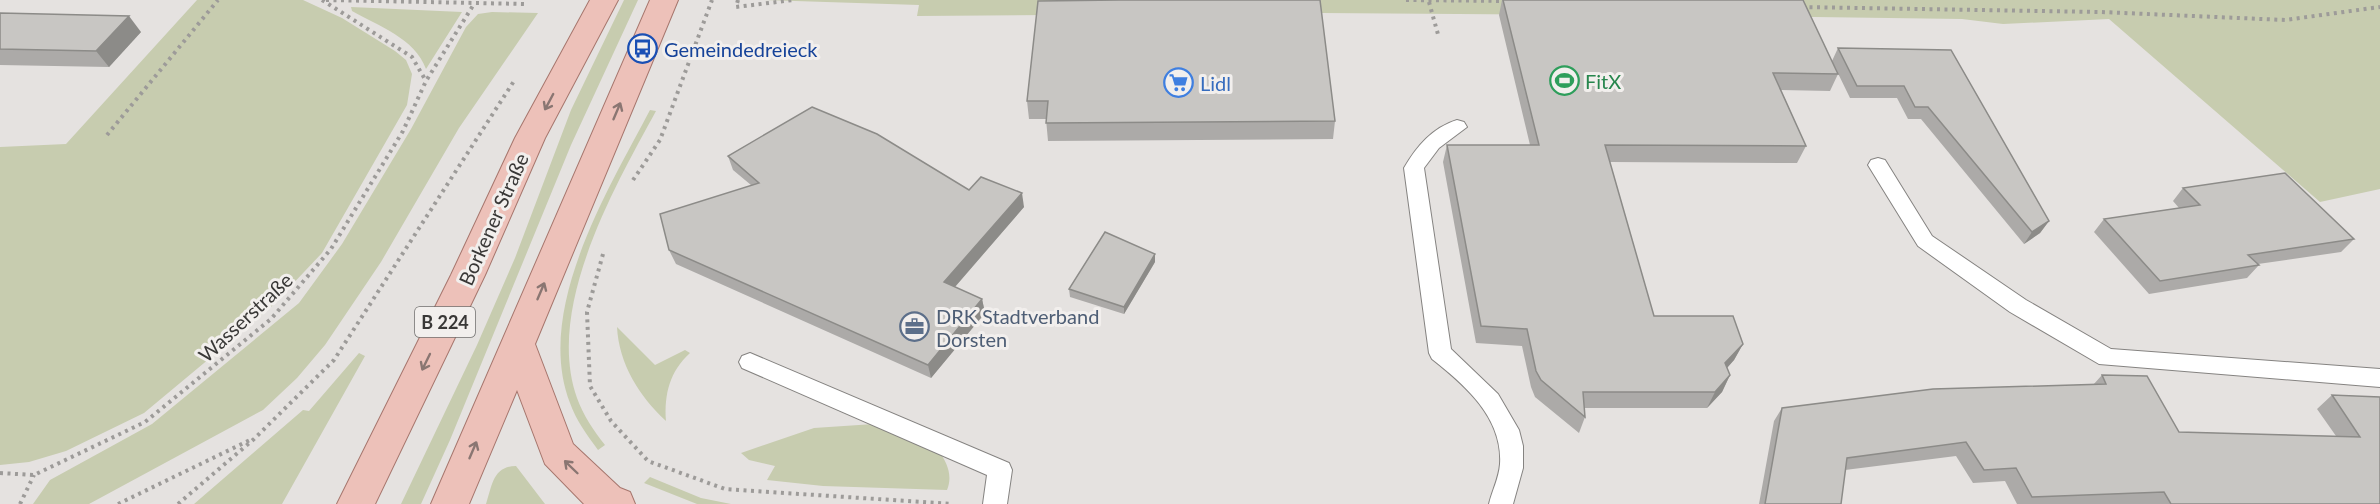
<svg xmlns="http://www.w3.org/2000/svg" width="2380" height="504" font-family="Lato,sans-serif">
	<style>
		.green { fill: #c7ccaf }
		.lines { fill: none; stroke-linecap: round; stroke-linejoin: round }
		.service-casing { stroke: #858381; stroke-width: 2 }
		.primary-casing { stroke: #a6766d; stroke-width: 2 }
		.path { stroke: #9d9b99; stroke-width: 4; stroke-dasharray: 3 4.5; stroke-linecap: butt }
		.service { fill: #fff; fill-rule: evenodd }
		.primary { fill: #edc1b9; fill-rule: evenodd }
		.wall { fill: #acaaa8 }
		.shaded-wall { fill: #8c8b88 }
		.building { fill: #c8c6c3; stroke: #8c8b88; stroke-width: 1.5 }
		.oneway { stroke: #8a7672 }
		.labels { text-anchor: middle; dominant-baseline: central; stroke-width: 6; stroke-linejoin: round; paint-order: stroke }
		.shield { fill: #f2efed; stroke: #706f6e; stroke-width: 1.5 }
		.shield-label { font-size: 18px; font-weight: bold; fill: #393837 }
		.transit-label { font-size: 20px; fill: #164399; stroke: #f2efed; text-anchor: start }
		.leisure-label { font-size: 20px; fill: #27864d; stroke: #f2efed; text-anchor: start }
		.shop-label { font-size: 20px; fill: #366cbe; stroke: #f2efed; text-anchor: start }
		.street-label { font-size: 20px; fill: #393837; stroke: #f2efed }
		.service-label { font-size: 20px; fill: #4e5e75; stroke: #f2efed; text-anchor: start }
	</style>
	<rect width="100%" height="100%" fill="#e5e2e0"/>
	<g class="green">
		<polygon points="197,0 303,0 342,18 395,51 406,60 412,74 407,105 322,253 270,308 144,413 66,451 29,462 0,465 0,147 66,144"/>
		<polygon points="624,0 638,0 571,145 450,440 421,504 401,504 477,345 515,258 571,110"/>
		<polygon points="764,0 2380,0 2380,189 2320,202 2109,19 2003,24 1962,19 1733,16 1322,13 917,16 919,5"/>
		<path d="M351 7 462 12 426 69C415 38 378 26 352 11Z"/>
		<polygon points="492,12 538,13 459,128 381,262 325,345 297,378 263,410 89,504 33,504 50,480 152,424 299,303 342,244 411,129 466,27 478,14"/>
		<path d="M650 110 656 111C614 188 545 308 577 398 583 415 594 431 605 445L598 450C587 435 576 420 570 403 534 310 608 190 650 110Z"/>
		<path d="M617 327 655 365 685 350 690 353C670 371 664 394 666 421 639 396 619 364 617 327Z"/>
		<polygon points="359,353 365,356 282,504 194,504 303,410 309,411"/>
		<path d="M874 424 939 451C947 463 953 475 947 490L823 486 767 480 775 466 749 460 741 453 814 428Z"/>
		<path d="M516 466 545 504H486C492 486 493 466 516 466Z"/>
		<polygon points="650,477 701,498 731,504 697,504 644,483"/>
	</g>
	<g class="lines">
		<defs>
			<g id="service">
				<path d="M1457 120 1464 122 1467 127 1439 148 1424 168 1451 349 1498 394 1519 430 1523 446V468L1513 504H1489C1492 491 1499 478 1500 464 1503 418 1465 385 1432 359L1429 353 1404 168C1417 146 1432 128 1457 120Z"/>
				<polygon points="1878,158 1885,160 1932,236 2026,300 2111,349 2380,369 2380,387 2099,364 2010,312 1918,246 1868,165 1871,160"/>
				<polygon points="750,353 1009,463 1012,470 1007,504 983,504 987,475 742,368 739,362 742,356"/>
			</g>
			<g id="primary">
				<polygon points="590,0 618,0 545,138 485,275 375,504 337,504 451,275 515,138"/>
				<polygon points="650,0 678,0 535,344 573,444 620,488 630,492 635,504 584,504 545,464 517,390 469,504 431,504"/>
			</g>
		</defs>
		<use href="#service" class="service-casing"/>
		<use href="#primary" class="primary-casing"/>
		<g class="path">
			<polyline points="322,0 412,57 426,81"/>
			<polyline points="326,0 525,4"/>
			<polyline points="738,0 736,7 793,0"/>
			<polyline points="1406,0 1507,1"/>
			<polyline points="1429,2 1439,38"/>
			<polyline points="1802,7 2101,12 2285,20 2380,7"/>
			<polyline points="107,135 218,0"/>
			<polyline points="633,180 660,140 712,0"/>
			<polyline points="603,254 587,312 590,386 611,421 648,461 725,489 952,504"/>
			<polyline points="0,473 34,475 145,422 271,319 331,249 403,131 426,81 474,4"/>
			<polyline points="20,504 34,475"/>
			<polyline points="118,504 250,440"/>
			<polyline points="178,504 254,439 334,360 514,81"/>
		</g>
		<use href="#service" class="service"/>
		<use href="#primary" class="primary"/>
	</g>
	<g class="wall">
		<polygon points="1502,0 1803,0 1838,74 1830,91 1781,90 1806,146 1797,163 1610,162 1654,316 1743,344 1734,360 1727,368 1730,375 1722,392 1707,408 1585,408 1585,417 1579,433 1535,397 1531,387 1522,346 1476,343 1443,162 1447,145 1530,145 1499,15"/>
		<polygon points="1038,1 1335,121 1333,139 1048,141 1046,119 1029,119 1027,101"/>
		<polygon points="0,13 141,32 109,67 0,65"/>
		<polygon points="1838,48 1951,50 2049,221 2040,233 2024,244 1921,119 1908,119 1897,98 1850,98 1832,61"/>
		<polygon points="728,156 969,190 1024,207 955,287 982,299 985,313 931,378 676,264 669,250 751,185 733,170"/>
		<polygon points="2183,188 2354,239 2341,252 2258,264 2259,265 2247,278 2149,294 2094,232 2104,219 2179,208 2173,201"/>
		<polygon points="1155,262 1124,314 1070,297 1069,289"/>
		<polygon points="2102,375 2179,432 2336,436 2317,409 2332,395 2380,397 2380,504 2017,504 2005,481 1973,483 1956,456 1845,470 1841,504 1759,504 1774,421 1782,408 2093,385"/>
	</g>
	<g class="shaded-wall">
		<polygon points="129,16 141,32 109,67 96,51"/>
		<polygon points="1022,193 1024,207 947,296 944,282"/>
		<polygon points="2049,221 2040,233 2024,244 2032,232"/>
		<polygon points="1155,254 1155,262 1124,314 1124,307"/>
		<polygon points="982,299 985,313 931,378 928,365"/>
		<polygon points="1743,344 1734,360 1717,379 1725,363"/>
		<polygon points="1730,375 1722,392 1707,408 1715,392"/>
	</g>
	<g class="building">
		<polygon points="1120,0 1320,0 1335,121 1046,123 1048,101 1027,101 1038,1"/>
		<polygon points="1503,0 1803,0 1838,74 1773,73 1806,146 1605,145 1654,316 1733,316 1743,344 1725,363 1730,375 1715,392 1583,392 1585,417 1541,380 1536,371 1527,329 1481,326 1447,145 1539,145"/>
		<polygon points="0,13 129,16 96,51 0,49"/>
		<polygon points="1838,48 1951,50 2049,221 2032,232 1928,107 1915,107 1904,86 1857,86"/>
		<polygon points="812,107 877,134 969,190 981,177 1022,193 944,282 982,299 928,365 669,250 660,214 759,183 728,156"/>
		<polygon points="2285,173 2354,239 2248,255 2259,265 2160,281 2104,219 2200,205 2183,188"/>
		<polygon points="1105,232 1155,254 1124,307 1069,289"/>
		<polygon points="2102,375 2147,376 2179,432 2360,437 2332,395 2380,397 2380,504 2171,504 2164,492 2032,497 2016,468 1984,470 1966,442 1847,458 1841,504 1765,504 1782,408 1933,389 2106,384"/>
	</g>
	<defs><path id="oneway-shaft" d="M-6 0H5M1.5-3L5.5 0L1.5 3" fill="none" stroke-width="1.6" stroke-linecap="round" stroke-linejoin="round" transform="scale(1.5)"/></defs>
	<g class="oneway">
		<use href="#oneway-shaft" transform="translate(549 102) rotate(118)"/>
		<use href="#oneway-shaft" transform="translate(617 111) rotate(-67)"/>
		<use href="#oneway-shaft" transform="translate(541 291) rotate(-67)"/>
		<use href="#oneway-shaft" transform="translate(426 362) rotate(116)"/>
		<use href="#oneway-shaft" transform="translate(473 450) rotate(-67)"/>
		<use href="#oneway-shaft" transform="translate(571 467) rotate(-136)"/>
	</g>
	<defs>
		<symbol id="bus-ring" viewBox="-11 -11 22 22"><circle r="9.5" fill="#f2efed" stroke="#1a4fb4" stroke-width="1.5"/><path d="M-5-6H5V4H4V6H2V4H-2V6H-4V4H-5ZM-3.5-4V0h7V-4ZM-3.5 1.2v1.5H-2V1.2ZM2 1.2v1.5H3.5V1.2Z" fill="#1a4fb4"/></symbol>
		<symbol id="stadium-ring" viewBox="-11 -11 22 22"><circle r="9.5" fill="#f2efed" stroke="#2e9e5b" stroke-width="1.5"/><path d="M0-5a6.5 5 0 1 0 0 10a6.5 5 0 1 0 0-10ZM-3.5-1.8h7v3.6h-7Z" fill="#2e9e5b"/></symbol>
		<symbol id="supermarket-ring" viewBox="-11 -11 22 22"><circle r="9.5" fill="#f2efed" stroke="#3f7fe0" stroke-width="1.5"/><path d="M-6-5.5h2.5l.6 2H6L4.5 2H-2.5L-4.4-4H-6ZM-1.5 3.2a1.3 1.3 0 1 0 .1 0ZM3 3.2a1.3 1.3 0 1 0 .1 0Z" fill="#3f7fe0"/></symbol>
		<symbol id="office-ring" viewBox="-11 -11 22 22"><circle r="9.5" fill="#f2efed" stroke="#5c6f8a" stroke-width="1.5"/><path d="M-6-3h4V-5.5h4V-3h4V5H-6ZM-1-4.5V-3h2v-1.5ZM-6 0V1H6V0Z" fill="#5c6f8a"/></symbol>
	</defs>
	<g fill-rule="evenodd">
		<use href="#bus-ring" x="626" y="32" width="33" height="33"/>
		<use href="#stadium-ring" x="1548" y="64" width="33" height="33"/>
		<use href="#supermarket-ring" x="1162" y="66" width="33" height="33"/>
		<use href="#office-ring" x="898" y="310" width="33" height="33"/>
	</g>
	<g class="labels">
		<rect class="shield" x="415" y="307" width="60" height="30" rx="4.5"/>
		<g class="shield-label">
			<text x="445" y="322">B 224</text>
		</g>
		<g class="transit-label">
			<text x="664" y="49">Gemeindedreieck</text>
		</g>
		<g class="leisure-label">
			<text x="1585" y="81">FitX</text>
		</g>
		<g class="shop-label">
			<text x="1200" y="83">Lidl</text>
		</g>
		<g class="street-label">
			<text transform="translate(493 219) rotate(-66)">Borkener Straße</text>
			<text transform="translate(245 317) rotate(-43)">Wasserstraße</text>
		</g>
		<g class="service-label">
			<text x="936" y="316">DRK Stadtverband<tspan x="936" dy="23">Dorsten</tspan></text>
		</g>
	</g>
</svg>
